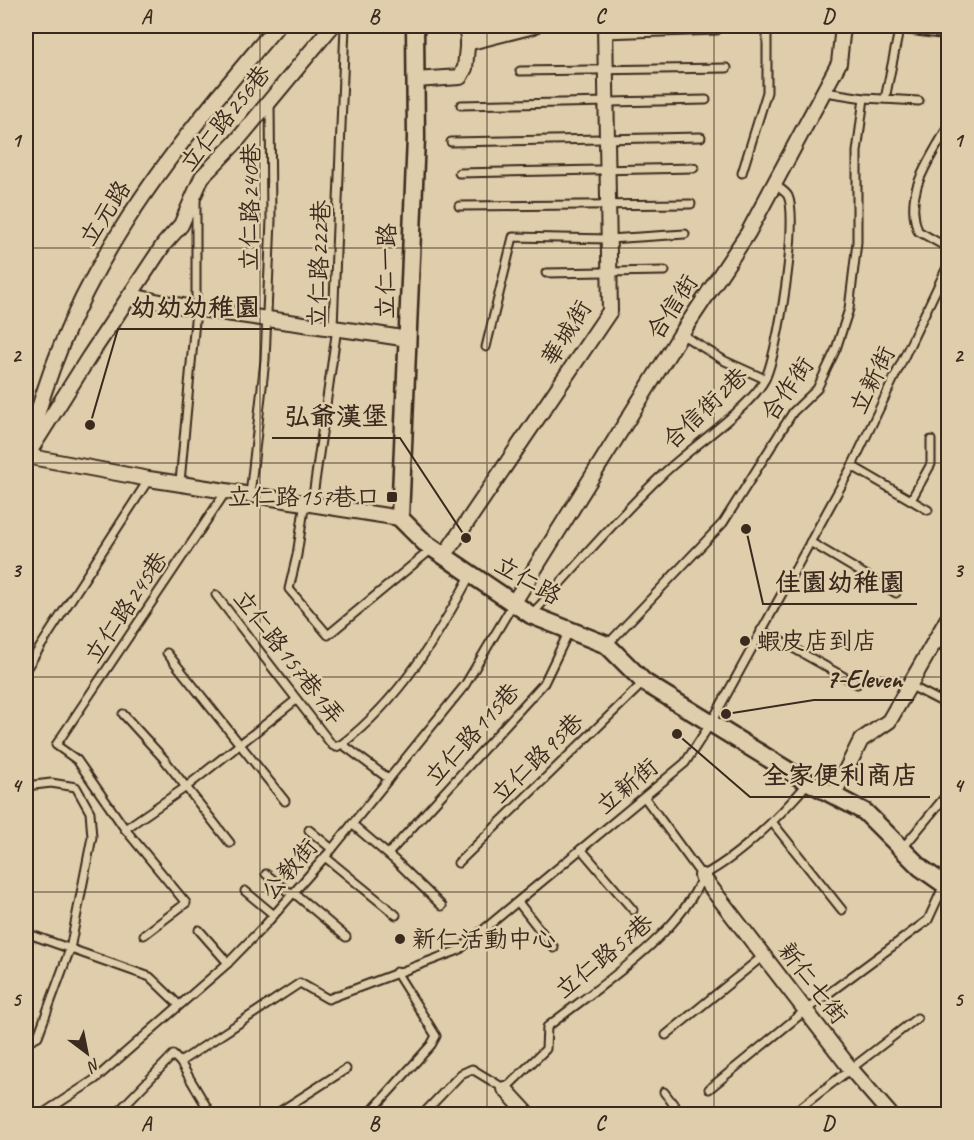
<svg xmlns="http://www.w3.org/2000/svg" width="974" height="1140" font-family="Caveat,'LXGW WenKai TC',sans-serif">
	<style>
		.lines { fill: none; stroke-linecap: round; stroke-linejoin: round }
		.service-casing { stroke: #3b2a1e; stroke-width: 11 }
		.minor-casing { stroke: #3b2a1e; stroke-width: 18 }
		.tertiary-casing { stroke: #3b2a1e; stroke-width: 21 }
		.service { stroke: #e0cdab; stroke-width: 7 }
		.minor { stroke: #e0cdab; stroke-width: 14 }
		.tertiary { stroke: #e0cdab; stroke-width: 16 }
		.grid { fill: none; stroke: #3b2a1e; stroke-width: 1.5; stroke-opacity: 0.55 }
		.poi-dot { fill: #3b2a1e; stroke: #e0cdab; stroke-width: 2 }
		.labels { text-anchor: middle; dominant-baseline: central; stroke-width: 5; stroke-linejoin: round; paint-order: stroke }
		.street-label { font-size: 24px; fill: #3b2a1e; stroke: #e0cdab }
		.poi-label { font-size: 24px; fill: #3b2a1e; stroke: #e0cdab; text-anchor: start }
		.leader { fill: none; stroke: #3b2a1e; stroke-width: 2 }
		.callout-dot { fill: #3b2a1e; stroke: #e0cdab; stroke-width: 2 }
		.callout-label { font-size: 26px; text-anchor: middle; font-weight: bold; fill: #3b2a1e; stroke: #e0cdab; stroke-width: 5; stroke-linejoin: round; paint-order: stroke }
		.neatline { fill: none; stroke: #3b2a1e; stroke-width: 2 }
		.grid-label { font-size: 20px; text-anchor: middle; font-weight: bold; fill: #3b2a1e }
	</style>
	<rect width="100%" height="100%" fill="#e0cdab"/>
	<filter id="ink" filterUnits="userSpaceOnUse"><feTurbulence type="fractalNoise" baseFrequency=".0167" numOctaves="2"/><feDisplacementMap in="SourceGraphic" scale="12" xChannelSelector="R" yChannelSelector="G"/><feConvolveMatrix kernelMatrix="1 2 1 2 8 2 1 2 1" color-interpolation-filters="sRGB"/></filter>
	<g filter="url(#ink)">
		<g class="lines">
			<defs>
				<g id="service">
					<polyline points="877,26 948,35"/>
					<polyline points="605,34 717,30"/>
					<polyline points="520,71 727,68"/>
					<polyline points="825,92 864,98 919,101"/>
					<polyline points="885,99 899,30"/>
					<polyline points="461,105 706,100"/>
					<path d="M948 126C930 161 903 191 918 231L948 248"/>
					<polyline points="451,142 701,137"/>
					<polyline points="459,173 694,168"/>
					<polyline points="742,173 767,92 767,26"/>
					<polyline points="459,206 691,204"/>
					<polyline points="546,273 665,271"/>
					<polyline points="681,334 725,361 765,379"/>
					<polyline points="486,347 513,237 609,239 685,234"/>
					<polyline points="852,466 928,510"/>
					<polyline points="180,482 196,310 196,201"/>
					<polyline points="250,495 265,360 271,220 270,102"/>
					<polyline points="911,500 931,464 931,440"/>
					<polyline points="305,502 297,555 289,589 328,635 433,548"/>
					<polyline points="312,503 336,335 333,327 345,26"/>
					<polyline points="810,542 896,593"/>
					<polyline points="216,595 332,745 336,747 342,744 389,779"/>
					<path d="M531 615C575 568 615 519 662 475 687 450 751 408 765 379 778 354 799 220 788 196 785 191 779 188 774 184"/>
					<polyline points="761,630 857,684"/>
					<polyline points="937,641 948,650"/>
					<polyline points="607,645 723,523 793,412 817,389 836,349 849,309 857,242 857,152 864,98"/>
					<polyline points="167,653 285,801"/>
					<polyline points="26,669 149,479"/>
					<polyline points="911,686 948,705"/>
					<polyline points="123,714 164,759 230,843"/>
					<path d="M342 744C400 699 437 638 471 574"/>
					<polyline points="26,786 51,783 76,787 90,812 92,837 70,949 38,1036 26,1042"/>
					<polyline points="645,798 702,876"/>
					<polyline points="772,822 842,910"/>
					<polyline points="352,824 398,863 442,906"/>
					<polyline points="125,829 186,787 296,700"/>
					<polyline points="309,830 332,849"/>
					<polyline points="581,849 633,910"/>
					<polyline points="902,849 948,793"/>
					<polyline points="388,854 544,683 570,629"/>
					<polyline points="325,857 396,915"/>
					<polyline points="458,863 643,683"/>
					<polyline points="266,874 287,891 294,893 346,937"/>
					<polyline points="245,891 274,915"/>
					<polyline points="518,902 554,948"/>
					<polyline points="199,930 228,963"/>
					<polyline points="26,933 150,977 179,1005"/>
					<polyline points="144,935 186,903 125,829 77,760 56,745 227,490"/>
					<polyline points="666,1035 763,956"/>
					<polyline points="180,1062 300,983 328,999 459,950 685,763 711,723 852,466 948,265"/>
					<polyline points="709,1089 806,1010 928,920 944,885"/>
					<polyline points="664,1092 681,1114"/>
					<polyline points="42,1114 94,1080 228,963 266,924 332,849 465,685 513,604"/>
					<polyline points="116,1114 173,1055 180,1062 211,1114"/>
					<polyline points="276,1114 346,1069"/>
					<polyline points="369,1114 431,1045 436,1036 396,972"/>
					<path d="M423 1114 461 1074 472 1069 505 1089 546 1049 547 1027C594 990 683 933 702 876 743 854 779 817 809 782"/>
					<polyline points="792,1114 917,1018"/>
				</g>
				<g id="minor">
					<polyline points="467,43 534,26"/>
					<polyline points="415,80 460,77 465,68 469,26"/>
					<path d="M131 296C223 316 316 324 408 339"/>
					<path d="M29 445C70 274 166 157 277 26"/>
					<polyline points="26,456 149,479 400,518"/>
					<polyline points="26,457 89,357 164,244 181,225 202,177 235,143 332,26"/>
					<polyline points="444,556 610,311 605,26"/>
					<polyline points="514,602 681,334 748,233 839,63 843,26"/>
					<polyline points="834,794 861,740 889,721 948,618"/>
					<polyline points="702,876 850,1068 890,1114"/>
					<polyline points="505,1089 528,1114"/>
				</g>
				<polyline id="tertiary" points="415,26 416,138 400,518 425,543 531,615 607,645 644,682 797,776 865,812 921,868 948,887"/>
			</defs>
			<use href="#service" class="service-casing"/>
			<use href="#minor" class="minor-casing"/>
			<use href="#tertiary" class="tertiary-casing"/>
			<use href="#service" class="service"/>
			<use href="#minor" class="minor"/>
			<use href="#tertiary" class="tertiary"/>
		</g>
	</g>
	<path class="grid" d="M260 26V1114M487 26V1114M714 26V1114M26 248H948M26 463H948M26 677H948M26 892H948"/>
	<g class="poi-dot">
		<rect x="386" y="491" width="12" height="12" rx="3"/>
		<circle cx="745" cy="641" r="6"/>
		<circle cx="400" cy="939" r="6"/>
	</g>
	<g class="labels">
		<g class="street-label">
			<text transform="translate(225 118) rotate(-51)">立仁路256巷</text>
			<text transform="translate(250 207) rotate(-89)">立仁路240巷</text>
			<text transform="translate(105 213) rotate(-57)">立元路</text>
			<text transform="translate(319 264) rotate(-88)">立仁路222巷</text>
			<text transform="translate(386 271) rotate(-89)">立仁一路</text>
			<text transform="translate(672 307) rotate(-57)">合信街</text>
			<text transform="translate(566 333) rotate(-58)">華城街</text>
			<text transform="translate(872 380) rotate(-64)">立新街</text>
			<text transform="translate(787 389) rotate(-55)">合作街</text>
			<text transform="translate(705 408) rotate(-43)">合信街2巷</text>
			<text transform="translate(528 580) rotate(30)">立仁路</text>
			<text transform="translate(126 607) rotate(-56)">立仁路245巷</text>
			<text transform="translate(289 657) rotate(52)">立仁路157巷1弄</text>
			<text transform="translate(472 734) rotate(-48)">立仁路115巷</text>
			<text transform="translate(537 758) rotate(-44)">立仁路95巷</text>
			<text transform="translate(627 786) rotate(-40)">立新街</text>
			<text transform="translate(289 869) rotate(-49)">公教街</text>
			<text transform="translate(604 956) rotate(-39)">立仁路57巷</text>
			<text transform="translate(813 983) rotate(52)">新仁七街</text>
		</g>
		<g class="poi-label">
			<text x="380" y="497" text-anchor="end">立仁路157巷口</text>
			<text x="757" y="641">蝦皮店到店</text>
			<text x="412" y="939">新仁活動中心</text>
		</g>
	</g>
	<path class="leader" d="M90 425L118 329H272M466 538L400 438H272M746 529L763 604H917M726 714L814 700H914M677 734L750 797H930"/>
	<g class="callout-dot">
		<circle cx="90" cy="425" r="6"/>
		<circle cx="466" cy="538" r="6"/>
		<circle cx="746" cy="529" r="6"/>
		<circle cx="726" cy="714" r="6"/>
		<circle cx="677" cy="734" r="6"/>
	</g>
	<g class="callout-label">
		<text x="195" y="316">幼幼幼稚園</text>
		<text x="336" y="425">弘爺漢堡</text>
		<text x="840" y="591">佳園幼稚園</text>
		<text x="864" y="687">7-Eleven</text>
		<text x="840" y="784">全家便利商店</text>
	</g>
	<rect width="974" height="1140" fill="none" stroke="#e0cdab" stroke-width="66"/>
	<g transform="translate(87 1053) rotate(148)" stroke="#e0cdab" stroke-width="4.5" paint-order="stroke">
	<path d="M0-4.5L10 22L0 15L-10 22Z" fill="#3b2a1e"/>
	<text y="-9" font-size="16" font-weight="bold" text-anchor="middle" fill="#3b2a1e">N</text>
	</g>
	<rect x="33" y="33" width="908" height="1074" class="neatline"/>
	<g class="grid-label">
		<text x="146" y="23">A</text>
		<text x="374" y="23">B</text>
		<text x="600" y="23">C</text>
		<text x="828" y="23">D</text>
		<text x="16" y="147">1</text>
		<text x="958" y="147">1</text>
		<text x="16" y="362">2</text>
		<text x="958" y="362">2</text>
		<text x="16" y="577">3</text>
		<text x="958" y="577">3</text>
		<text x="16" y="792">4</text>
		<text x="958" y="792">4</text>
		<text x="16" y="1006">5</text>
		<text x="958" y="1006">5</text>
		<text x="146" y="1130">A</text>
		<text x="374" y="1130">B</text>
		<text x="600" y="1130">C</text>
		<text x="828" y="1130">D</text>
	</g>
</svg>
